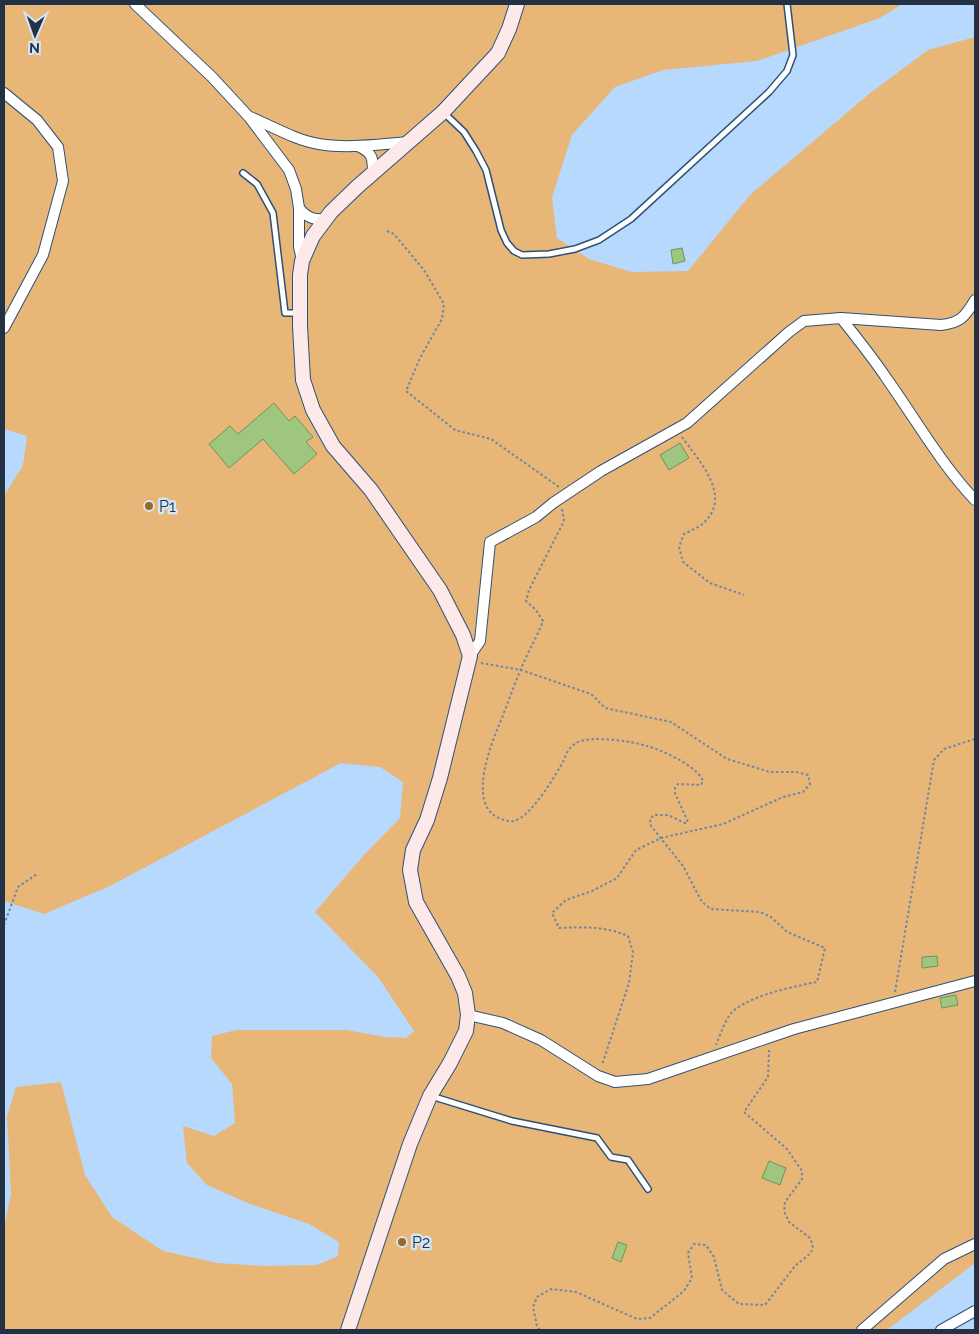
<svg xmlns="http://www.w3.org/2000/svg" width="979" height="1334" font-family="Raleway,sans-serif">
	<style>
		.green { fill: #e8b676 }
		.building { fill: #9ec67e; stroke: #74905f }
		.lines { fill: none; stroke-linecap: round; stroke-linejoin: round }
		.lane-casing { stroke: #2d5178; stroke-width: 8 }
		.street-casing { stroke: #2d5178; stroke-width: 12 }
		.secondary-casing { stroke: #2d5178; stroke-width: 16 }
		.path { stroke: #6e87a2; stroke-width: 2; stroke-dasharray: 2.5 2.5; stroke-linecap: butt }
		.lane { stroke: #fff; stroke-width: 5 }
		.street { stroke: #fff; stroke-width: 10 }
		.secondary { stroke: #fde8ea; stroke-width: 14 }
		.poi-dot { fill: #9b691e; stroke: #d4e4f7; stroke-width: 2 }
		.labels { text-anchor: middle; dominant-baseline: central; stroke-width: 5; stroke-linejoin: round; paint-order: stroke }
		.poi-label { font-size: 16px; fill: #223244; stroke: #d4e4f7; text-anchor: start }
	</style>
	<rect width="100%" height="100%" fill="#b8d9fe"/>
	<polygon class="green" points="4,4 902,4 880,18 757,61 663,70 615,87 572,135 552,197 557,238 589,259 632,272 688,271 750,195 869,94 928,50 975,37 975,1263 887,1330 4,1330 4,1228 11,1194 7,1116 16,1087 61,1082 85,1175 112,1217 163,1251 217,1263 266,1266 317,1265 338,1256 339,1242 309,1224 250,1204 207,1185 187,1163 183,1126 214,1136 235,1123 232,1084 211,1058 212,1036 236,1030 347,1030 385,1037 406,1038 414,1031 378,977 315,912 364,855 400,818 403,782 380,767 341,763 110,886 44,914 4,901 4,496 23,465 27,436 4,429"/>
	<g class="building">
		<polygon points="682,248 685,261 673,264 671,250"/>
		<polygon points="274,403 289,421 295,416 313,437 306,442 317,454 294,474 263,439 229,468 209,444 230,426 238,434"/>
		<polygon points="680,443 689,458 669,470 660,455"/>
		<polygon points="937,956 938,966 922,968 922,957"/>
		<polygon points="956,995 958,1005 942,1008 940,998"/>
		<polygon points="769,1161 786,1168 780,1185 762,1178"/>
		<polygon points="618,1242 627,1245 621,1262 612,1258"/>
	</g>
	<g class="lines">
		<defs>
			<g id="lane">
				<polyline points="443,112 464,132 476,151 486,170 501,230 507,243 514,251 522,255 549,254 575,249 599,240 631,219 769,92 787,71 793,55 787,4"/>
				<polyline points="243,173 257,184 273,213 285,313 300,313"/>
				<polyline points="431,1096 512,1121 597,1138 611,1157 628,1160 648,1189"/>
			</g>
			<g id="street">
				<polyline points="135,4 212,77 249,117 289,170 296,189 299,208 299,247 302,260"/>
				<polyline points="4,93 37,120 58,147 63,181 43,255 4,328"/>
				<path d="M250 117C272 126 295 140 319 144 348 149 379 144 409 142"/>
				<path d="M358 146C373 153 373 158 373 174"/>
				<path d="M299 208C307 218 314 220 326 219"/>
				<path d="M841 318C857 338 873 358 887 379 916 420 941 464 975 500"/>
				<path d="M470 656 480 641 490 542 536 517 553 503 601 471 687 423 789 332 804 321 841 318 941 325C960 323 965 317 975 300"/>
				<polyline points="468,1015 503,1023 541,1040 598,1076 615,1082 648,1079 794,1029 975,981"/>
				<polyline points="862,1330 944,1259 975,1244"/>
				<polyline points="941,1330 975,1311"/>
			</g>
			<polyline id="secondary" points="348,1330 410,1144 430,1096 450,1063 466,1031 468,1015 465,993 458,976 416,902 410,870 413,850 427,820 440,778 470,656 463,635 440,590 371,490 333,446 313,410 303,380 300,326 300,275 302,261 313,236 331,212 357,187 443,112 498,53 509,29 517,4"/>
		</defs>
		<use href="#lane" class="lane-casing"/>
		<use href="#street" class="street-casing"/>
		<use href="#secondary" class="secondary-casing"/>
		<g class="path">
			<polyline points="387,231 394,234 424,270 444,304 442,319 420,358 406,391 455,430 491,439 559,487"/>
			<path d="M682 437C699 461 735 498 701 525 697 528 690 531 684 534L679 547 683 562 710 583 744 595"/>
			<path d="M562 509 564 521 529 590 526 601 536 610 543 621C538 635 530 648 524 662 516 680 509 699 502 718 492 741 466 804 499 818 504 820 509 822 514 821 530 817 552 781 560 767 566 758 566 749 576 743 590 735 631 741 647 746 662 750 697 766 703 781L701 785 678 784 675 788V793L688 822 685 823 668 815H654L650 819 651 826 683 866 702 902 711 909 760 912 771 917 787 932 825 948 817 982C796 986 741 997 729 1016 724 1024 720 1035 716 1045"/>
			<path d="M481 663 521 670 591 694 605 708 671 722 727 759 770 772H796L808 775 810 784 803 792 783 797 723 824 661 838 636 850 617 878 592 891 566 900 552 913 559 928C583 927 605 926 628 936L633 952 629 983 602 1065"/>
			<polyline points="4,925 18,887 37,874"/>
			<polyline points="895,992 934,760 944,749 975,739"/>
			<polyline points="540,1330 537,1326 533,1307 537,1297 551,1289 576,1292 637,1319 650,1318 684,1291 692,1278 688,1253 694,1244 706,1245 714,1257 722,1290 739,1304 765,1305 795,1266 811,1253 813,1245 810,1238 789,1222 784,1211 785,1202 802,1179 802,1171 787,1149 744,1112 768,1077 769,1050"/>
		</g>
		<use href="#lane" class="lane"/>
		<use href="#street" class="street"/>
		<use href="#secondary" class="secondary"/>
	</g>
	<g class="poi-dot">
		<circle cx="149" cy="506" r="5"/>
		<circle cx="402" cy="1242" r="5"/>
	</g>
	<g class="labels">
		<g class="poi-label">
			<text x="159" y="506">P1</text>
			<text x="412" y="1242">P2</text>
		</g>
	</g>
	<rect width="979" height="1334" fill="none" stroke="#223244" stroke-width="10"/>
	<g transform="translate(35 35) rotate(182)" stroke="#d4e4f7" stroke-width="4" paint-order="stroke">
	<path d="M0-4L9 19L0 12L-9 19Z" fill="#223244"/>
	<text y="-8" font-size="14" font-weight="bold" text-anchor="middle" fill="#223244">N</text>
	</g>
</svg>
